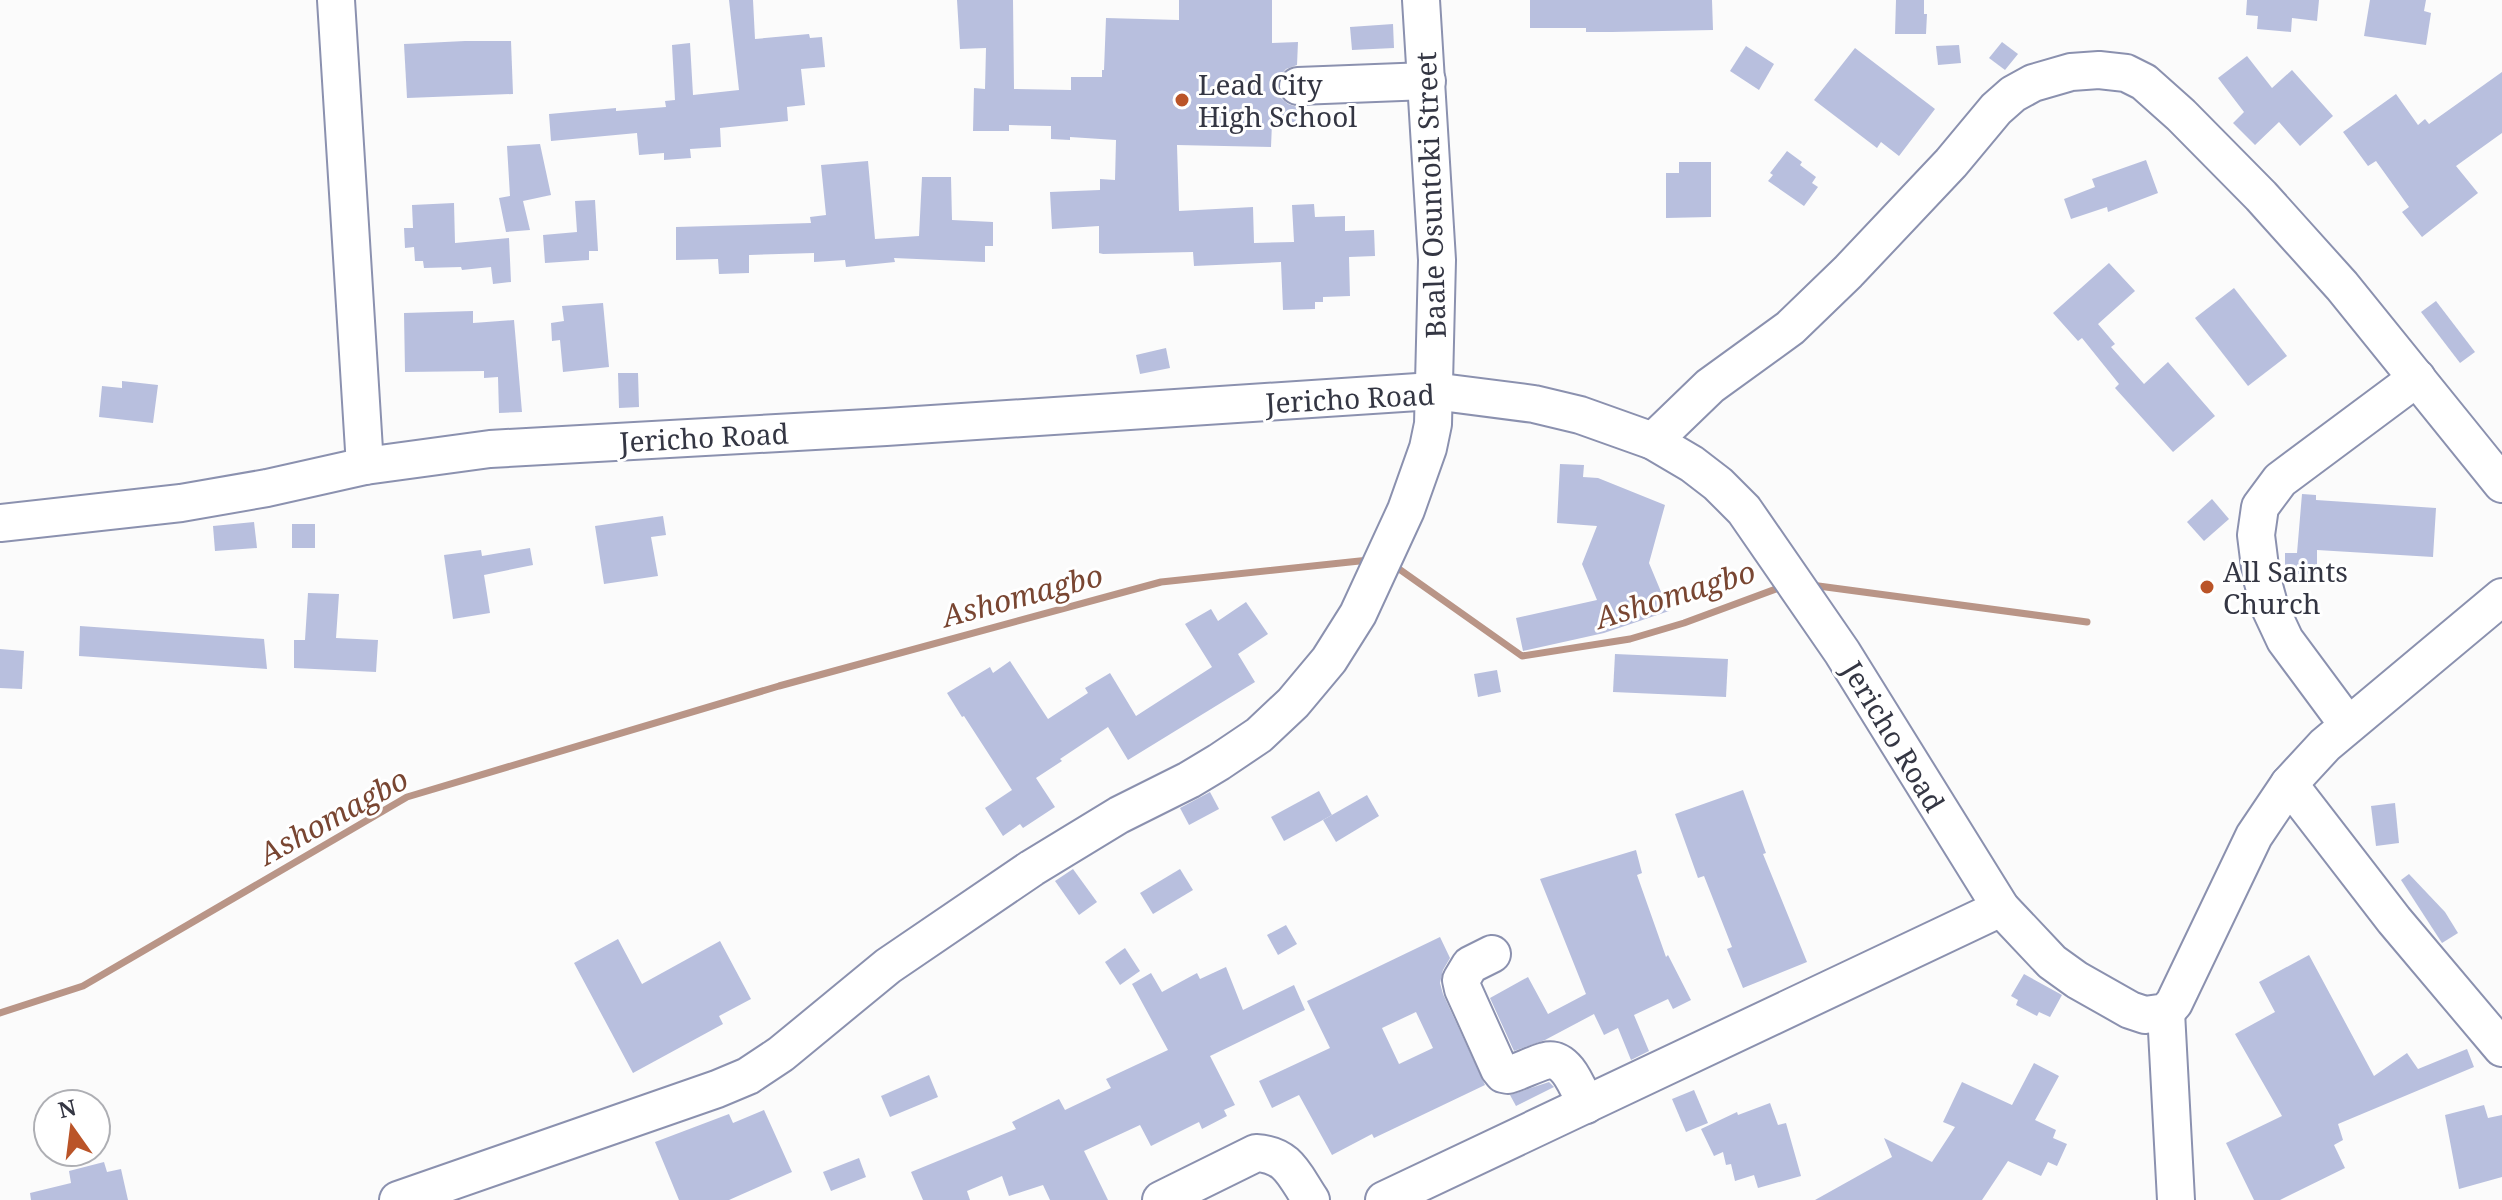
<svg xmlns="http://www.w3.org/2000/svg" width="2502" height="1200" font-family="'Noto Serif',serif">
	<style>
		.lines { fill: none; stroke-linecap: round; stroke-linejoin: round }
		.stream { stroke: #b99587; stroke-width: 7 }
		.building { fill: #b8bfde; fill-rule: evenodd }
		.minor-casing { stroke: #8b91af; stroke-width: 40 }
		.minor { stroke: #fff; stroke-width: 36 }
		.poi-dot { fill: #ba5428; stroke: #fff; stroke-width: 3 }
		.labels { text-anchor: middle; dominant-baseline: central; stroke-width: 6; stroke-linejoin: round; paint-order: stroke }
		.poi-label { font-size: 28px; fill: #343643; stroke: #fff; text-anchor: start }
		.street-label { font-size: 28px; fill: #343643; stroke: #fff }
		.water-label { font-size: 30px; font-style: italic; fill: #794632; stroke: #fff }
	</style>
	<rect width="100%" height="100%" fill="#fbfbfb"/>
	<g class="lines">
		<g class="stream">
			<polyline points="1392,564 1522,656 1630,639 1684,623 1784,586"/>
			<polyline points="1811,585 2087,622"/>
			<polyline points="0,1013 83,986 407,797 779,686 1161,582 1369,560"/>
		</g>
	</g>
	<g class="building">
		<polygon points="729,0 753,0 755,39 809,34 810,38 822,37 825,67 801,69 805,105 787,107 788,121 720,128 721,147 690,149 691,158 664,160 664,153 639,155 637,133 551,141 549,114 616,108 616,111 666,107 665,101 675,100 672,45 690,43 693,95 739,90"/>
		<polygon points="957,0 1013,0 1014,89 1071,90 1071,77 1102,77 1102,70 1104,70 1106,18 1179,20 1179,0 1272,0 1272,43 1298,42 1297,65 1286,69 1279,77 1277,86 1281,98 1288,104 1297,107 1296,123 1272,123 1271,147 1177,145 1179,211 1253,207 1254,243 1294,242 1292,205 1314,204 1315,217 1345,216 1345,231 1374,230 1375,256 1349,257 1350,296 1323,297 1323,302 1315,302 1315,309 1283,310 1281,262 1194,266 1193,252 1103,254 1099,253 1099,226 1052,229 1050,192 1100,190 1100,179 1115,180 1116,140 1070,137 1070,140 1051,139 1051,126 1009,125 1009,131 973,131 974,88 985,89 986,48 960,49"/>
		<polygon points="1530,0 1712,0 1713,30 1612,32 1586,32 1586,28 1530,28"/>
		<polygon points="1896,0 1924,0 1924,14 1927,14 1926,34 1895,34"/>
		<polygon points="2247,0 2319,0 2317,21 2292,18 2291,32 2257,29 2258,16 2246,15"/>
		<polygon points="2370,0 2426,0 2424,11 2431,13 2426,45 2364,36"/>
		<polygon points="1393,24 1394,48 1352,50 1350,27"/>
		<polygon points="465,41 511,41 513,94 407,98 404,44"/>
		<polygon points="2002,42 2018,54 2005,70 1989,58"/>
		<polygon points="1959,45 1961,63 1938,65 1936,46"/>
		<polygon points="1746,46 1774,64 1759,90 1730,71"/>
		<polygon points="1855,48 1935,109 1899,156 1881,142 1877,148 1814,100"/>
		<polygon points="2247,56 2272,88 2292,70 2333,116 2300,146 2279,122 2255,145 2233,123 2244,112 2218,78"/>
		<polygon points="2502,72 2502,133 2456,166 2478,193 2422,237 2402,212 2409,207 2376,161 2368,166 2343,132 2396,94 2418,125 2425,119 2429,124"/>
		<polygon points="540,144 551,195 523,201 530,230 506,232 499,198 510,196 507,146"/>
		<polygon points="1787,151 1802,162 1800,165 1816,177 1812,183 1818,187 1804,206 1768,181 1773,175 1770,173"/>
		<polygon points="2146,160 2158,193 2108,212 2107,207 2071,219 2064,199 2095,187 2092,179"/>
		<polygon points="868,161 875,239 919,236 922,177 951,177 952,220 993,222 993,246 985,246 985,262 894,258 895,262 846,267 845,260 814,262 814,253 749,255 749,273 719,274 718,259 676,260 676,227 811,223 810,217 826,215 821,165"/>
		<polygon points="1679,162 1711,162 1711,217 1666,218 1666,173 1679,173"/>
		<polygon points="595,200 598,251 589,251 589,260 545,263 543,235 577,232 575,201"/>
		<polygon points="454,203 455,243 509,238 511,282 493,284 491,267 462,270 461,267 424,268 423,261 415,261 414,247 405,248 404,228 413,228 412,205"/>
		<polygon points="2109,263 2135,291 2098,324 2115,344 2111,347 2144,384 2168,362 2215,416 2173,452 2115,388 2119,384 2082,338 2078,341 2053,313"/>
		<polygon points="2234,288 2287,356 2248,386 2195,318"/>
		<polygon points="2436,301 2475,352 2460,363 2421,312"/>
		<polygon points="603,303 609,367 563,372 560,340 552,341 551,323 564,321 562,306"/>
		<polygon points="473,311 473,323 514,320 522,412 499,413 498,377 484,378 484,371 405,372 404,313"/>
		<polygon points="1166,348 1170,368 1140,374 1136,355"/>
		<polygon points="618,373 638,373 639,407 619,408"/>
		<polygon points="122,381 158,385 153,423 99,417 102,386 122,388"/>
		<polygon points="1560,464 1584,465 1583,477 1598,478 1665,505 1649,563 1669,611 1604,633 1523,651 1516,618 1597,600 1582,564 1597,526 1557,523"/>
		<polygon points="2302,494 2316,495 2316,500 2436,508 2433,557 2317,550 2317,574 2285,574 2285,553 2297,553"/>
		<polygon points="2212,499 2229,519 2204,541 2187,522"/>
		<polygon points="663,516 666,535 651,537 658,576 604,584 595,526"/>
		<polygon points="254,522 257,548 215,551 213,526"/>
		<rect x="292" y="524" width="23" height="24"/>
		<polygon points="530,548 533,565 484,575 490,613 453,619 444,555 481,550 482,556"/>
		<polygon points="308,593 339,594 336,638 378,640 376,672 294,668 294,640 305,640"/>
		<polygon points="1246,602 1268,634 1238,654 1255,682 1128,760 1108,727 1060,759 1062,761 1036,778 1055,807 1023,828 1020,824 1003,836 985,808 1012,790 964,716 962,717 947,693 990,667 993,673 1010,661 1048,719 1088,693 1085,688 1110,673 1136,716 1212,667 1185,624 1211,609 1218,621"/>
		<polygon points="80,626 264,639 267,669 79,656"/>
		<polygon points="0,649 24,651 22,689 0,688"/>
		<polygon points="1615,654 1728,659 1726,697 1613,692"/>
		<polygon points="1497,670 1501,692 1478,697 1474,674"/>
		<polygon points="1743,790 1766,853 1763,854 1807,962 1743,988 1727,949 1732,947 1704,876 1698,878 1675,814"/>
		<polygon points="1319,791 1332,815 1284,841 1271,817"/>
		<polygon points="1210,792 1219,809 1189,825 1180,808"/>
		<polygon points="1367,795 1379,816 1336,842 1323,820"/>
		<polygon points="2395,803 2399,843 2376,846 2371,806"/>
		<polygon points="1636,850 1642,873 1637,875 1666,957 1668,955 1691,1000 1673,1009 1668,999 1634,1015 1649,1051 1631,1060 1618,1028 1604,1035 1594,1014 1545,1040 1514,1051 1490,998 1528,977 1548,1014 1586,994 1540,879"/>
		<polygon points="1073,869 1097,902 1079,915 1055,881"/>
		<polygon points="1180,869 1193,890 1153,914 1140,893"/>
		<polygon points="2409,874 2445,912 2458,933 2442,943 2401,880"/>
		<polygon points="1286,925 1297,944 1278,955 1267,935"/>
		<path d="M1440 937 1450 958 1443 970 1440 983 1443 994 1485 1085 1374 1138 1372 1134 1332 1155 1299 1095 1272 1108 1259 1081 1330 1048 1307 1001ZM1416 1012 1433 1048 1399 1064 1382 1028Z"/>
		<polygon points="618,939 642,984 720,941 751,999 719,1016 723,1024 633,1073 574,963"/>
		<polygon points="1125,948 1140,971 1120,985 1105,962"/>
		<polygon points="2309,955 2374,1076 2407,1053 2418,1069 2467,1049 2474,1067 2338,1124 2343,1140 2334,1145 2345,1168 2280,1200 2254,1200 2226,1143 2282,1116 2235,1034 2275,1012 2259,982"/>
		<polygon points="1226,967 1243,1010 1294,985 1305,1010 1210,1056 1235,1105 1224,1110 1227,1116 1202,1129 1199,1122 1151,1146 1140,1125 1084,1151 1108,1200 1050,1200 1043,1185 1009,1196 1002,1176 967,1191 970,1200 923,1200 911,1172 1016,1129 1012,1122 1059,1099 1065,1110 1111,1088 1106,1079 1168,1050 1132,984 1151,973 1162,992 1197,973 1200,979"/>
		<polygon points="2024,974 2062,995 2050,1017 2039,1012 2037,1016 2016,1005 2018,1000 2011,996"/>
		<polygon points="2034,1063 2059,1076 2035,1120 2056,1130 2053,1138 2067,1144 2057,1166 2048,1162 2041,1176 2008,1161 1982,1200 1815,1200 1892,1157 1884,1138 1932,1162 1955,1127 1943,1122 1962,1082 2012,1105"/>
		<polygon points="929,1075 938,1097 890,1117 881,1096"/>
		<polygon points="1549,1082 1554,1087 1516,1106 1510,1095"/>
		<polygon points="1694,1090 1708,1123 1686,1132 1672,1099"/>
		<polygon points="1770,1103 1778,1125 1786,1123 1801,1176 1758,1188 1754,1175 1735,1181 1731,1164 1726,1165 1723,1152 1714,1156 1701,1129 1737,1112 1738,1115"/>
		<polygon points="2484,1105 2488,1118 2502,1115 2502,1177 2459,1189 2445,1115"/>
		<polygon points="764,1110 792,1172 729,1200 679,1200 655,1142 729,1114 733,1123"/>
		<polygon points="859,1158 866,1177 831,1191 823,1172"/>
		<polygon points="104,1162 107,1172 121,1169 128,1200 31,1200 30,1193 71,1183 69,1171"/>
	</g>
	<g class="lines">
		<defs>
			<g id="minor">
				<polyline points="336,0 365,466"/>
				<polyline points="1298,86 1427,81"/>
				<polyline points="1653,441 1710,386 1790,328 1848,272 1951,163 1996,109 2013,94 2033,83 2071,72 2099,70 2126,73 2144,82 2181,115 2261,196 2342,286 2502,484"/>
				<polyline points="0,523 181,503 267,488 365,466 490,449 886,427 1433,391 1534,404 1580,415 1653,441 1692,464 1718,484 1744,510 1842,652 2001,908 2052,962 2077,980 2130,1010 2145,1015 2166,1012 2174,1003 2254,836 2289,784 2325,745 2502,597"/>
				<polyline points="2348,725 2285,640 2270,608 2261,575 2256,535 2260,507 2280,480 2417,378"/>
				<polyline points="2289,784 2394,920 2502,1048"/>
				<path d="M1492 954 1470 965 1461 980 1463 989 1499 1069 1503 1074 1508 1075C1521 1071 1532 1065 1545 1061 1567 1055 1578 1089 1586 1105"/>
				<polyline points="2166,1012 2176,1200"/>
				<polyline points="398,1200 717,1089 748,1076 781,1054 888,966 1032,868 1119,815 1189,780 1219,762 1259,735 1293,703 1329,660 1358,614 1406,510 1428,448 1433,424 1437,260 1421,0"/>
				<path d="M1161 1200 1256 1153C1289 1155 1294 1175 1311 1200"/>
				<polyline points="1384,1200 2001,908"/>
			</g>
		</defs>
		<use href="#minor" class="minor-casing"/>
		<use href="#minor" class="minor"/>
	</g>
	<g class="poi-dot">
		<circle cx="1182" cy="100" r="8"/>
		<circle cx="2207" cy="587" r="8"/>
	</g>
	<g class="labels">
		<g class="poi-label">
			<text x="1198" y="84">Lead City<tspan x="1198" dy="32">High School</tspan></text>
			<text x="2223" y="571">All Saints<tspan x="2223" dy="32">Church</tspan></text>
		</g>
		<g class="street-label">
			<text transform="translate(1430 195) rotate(-92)">Baale Osuntoki Street</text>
			<text transform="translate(1350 398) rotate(-3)">Jericho Road</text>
			<text transform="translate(704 437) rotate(-3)">Jericho Road</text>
			<text transform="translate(1894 736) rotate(59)">Jericho Road</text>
		</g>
		<g class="water-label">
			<text transform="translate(1675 594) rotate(-17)">Ashomagbo</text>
			<text transform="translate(1022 595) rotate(-15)">Ashomagbo</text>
			<text transform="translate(333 816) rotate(-29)">Ashomagbo</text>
		</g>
	</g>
	<g transform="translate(72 1128) rotate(346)"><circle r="38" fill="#ffffff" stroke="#aeafb4" stroke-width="2"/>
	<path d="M0-6L14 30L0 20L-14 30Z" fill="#ba5428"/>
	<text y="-12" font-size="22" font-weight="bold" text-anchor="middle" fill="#343643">N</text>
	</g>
</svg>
